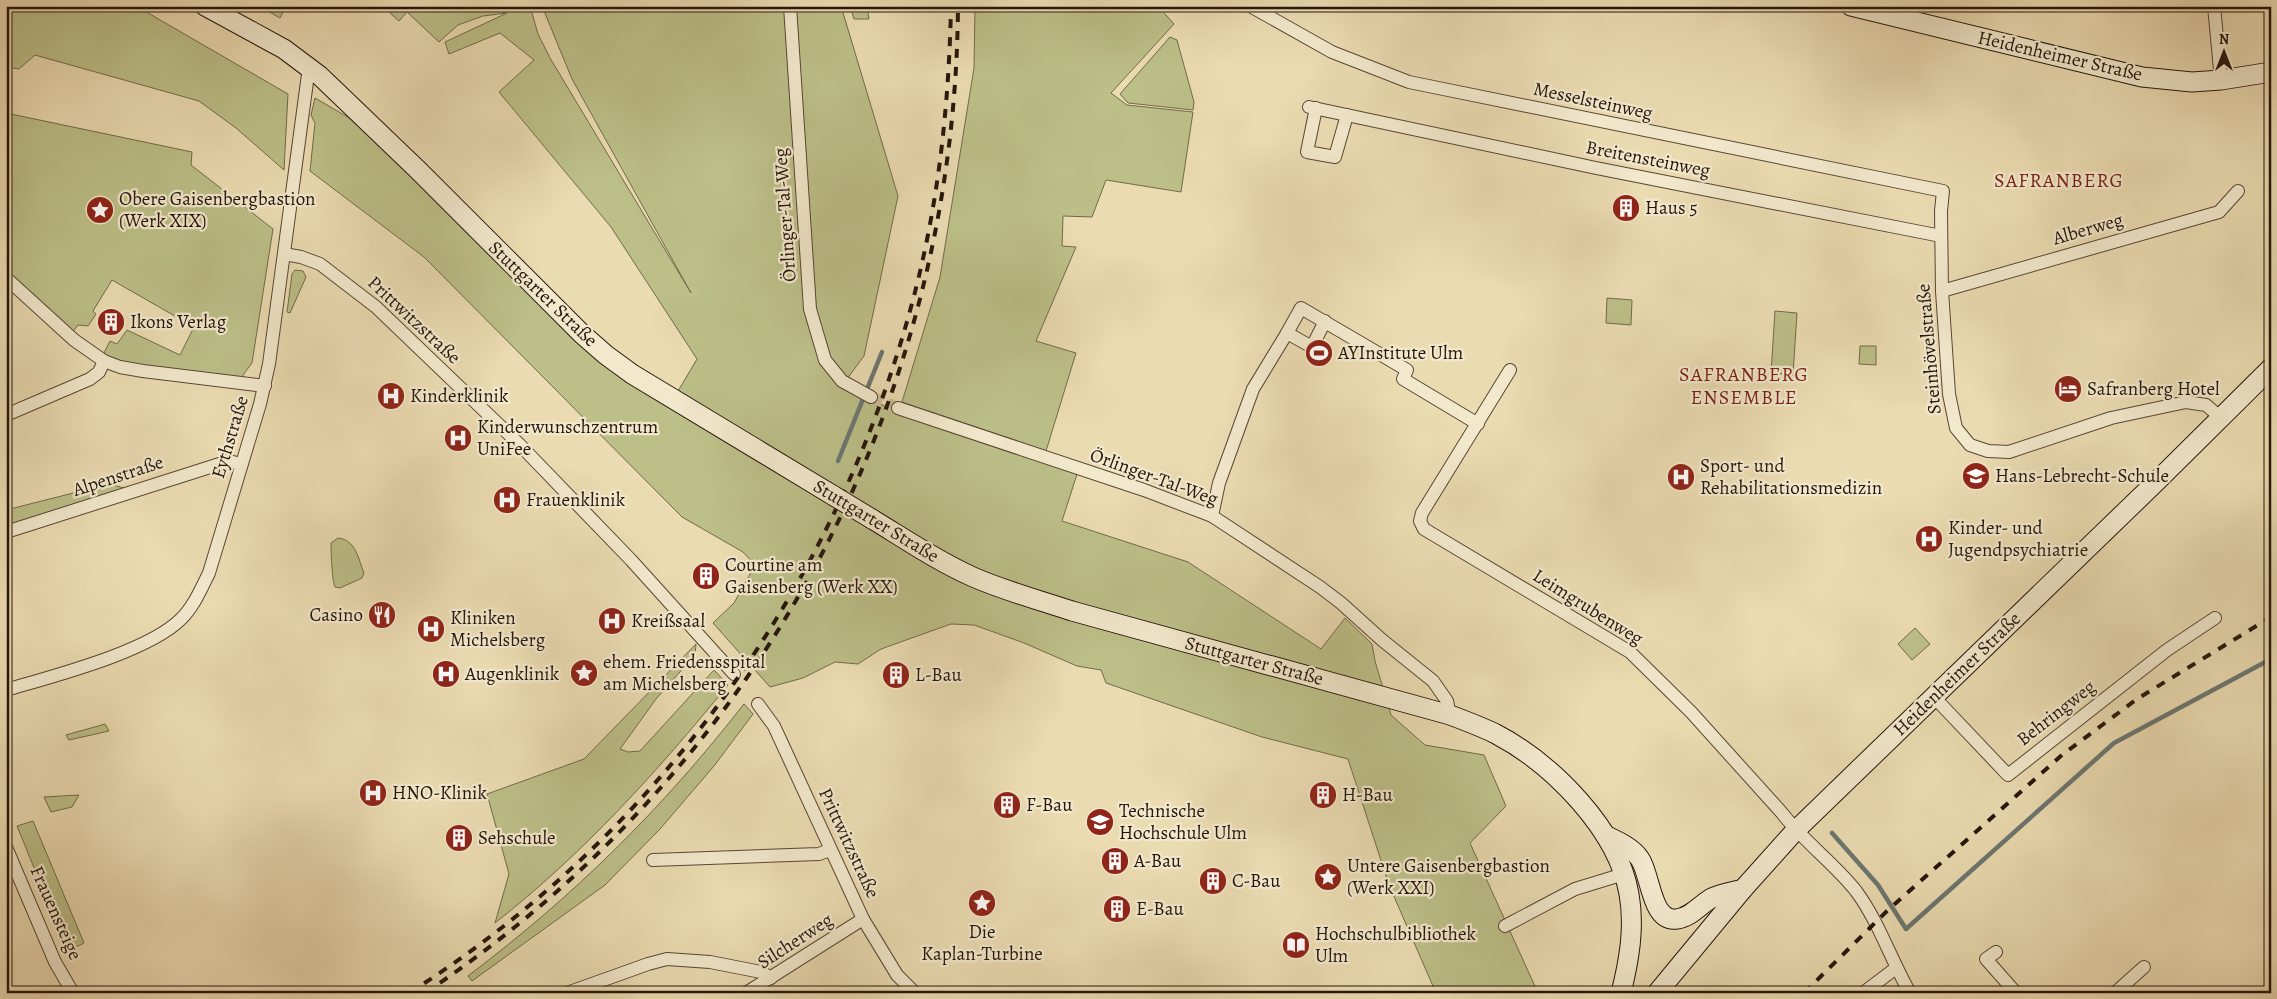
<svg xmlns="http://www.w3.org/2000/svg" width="2277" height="999" font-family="Alegreya,serif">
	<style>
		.green { fill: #bcbf88; stroke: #716a4a }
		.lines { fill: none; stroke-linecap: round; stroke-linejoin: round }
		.stream { stroke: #6c7771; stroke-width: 4.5 }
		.street-tunnel { stroke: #cdbd98; stroke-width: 12; stroke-dasharray: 12 6; stroke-linecap: butt }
		.street-casing { stroke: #574636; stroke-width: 14 }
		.secondary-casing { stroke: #26150d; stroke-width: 21 }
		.street { stroke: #f2e8cc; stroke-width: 12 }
		.secondary { stroke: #f2e8cc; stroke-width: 19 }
		.rail { stroke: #26150d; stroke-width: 4; stroke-dasharray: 9 9; stroke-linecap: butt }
		.secondary-bridge-casing { stroke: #26150d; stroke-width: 21; stroke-linecap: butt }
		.secondary-bridge { stroke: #f2e8cc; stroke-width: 19 }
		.labels { text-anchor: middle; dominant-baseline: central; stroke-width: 4.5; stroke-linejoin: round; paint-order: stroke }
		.street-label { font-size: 19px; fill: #26150d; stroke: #f2e8cc }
		.poi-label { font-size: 19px; fill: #26150d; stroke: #f2e8cc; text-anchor: start }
		.neighbourhood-label { font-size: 20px; letter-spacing: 1px; fill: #7a1f14; stroke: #f2e8cc }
	</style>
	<rect width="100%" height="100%" fill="#ebdbb1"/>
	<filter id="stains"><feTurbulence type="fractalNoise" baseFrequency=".004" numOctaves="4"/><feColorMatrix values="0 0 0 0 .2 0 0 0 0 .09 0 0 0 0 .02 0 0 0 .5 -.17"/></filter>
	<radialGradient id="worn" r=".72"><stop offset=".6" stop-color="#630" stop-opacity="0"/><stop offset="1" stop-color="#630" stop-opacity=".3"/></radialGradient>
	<g class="green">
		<polygon points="6,6 136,6 288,94 284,170 236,128 199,101 35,55 19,69 6,67"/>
		<polygon points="259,6 286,6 280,18"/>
		<polygon points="382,6 530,6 538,34 550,58 691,293 572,79 544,11 555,6 841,6 898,196 864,356 841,387 901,413 1078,471 1062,521 1188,562 1321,649 1345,618 1372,644 1375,661 1391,715 1425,745 1484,755 1506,806 1470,843 1538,993 1436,993 1389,885 1348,759 1262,737 1106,683 1101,670 1077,666 1024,643 974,625 951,624 881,649 858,664 835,662 803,678 770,687 713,623 734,603 755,565 743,552 682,517 424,257 310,171 315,123 311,115 315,98 358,123 590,353 674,398 697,359 611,227 499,92 534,60 500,33 449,54 445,42 507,13 483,16 458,25 439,42 407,12 399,21"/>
		<polygon points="850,6 867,6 869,19 854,19"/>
		<polygon points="975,6 1158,6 1174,24 1111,93 1127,105 1193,112 1181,192 1106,180 1092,217 1063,216 1062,246 1076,247 1036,341 1076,353 1046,451 902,402 940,277 974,68"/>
		<polygon points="1170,37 1177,40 1194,102 1193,110 1128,103 1120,94"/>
		<polygon points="6,113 192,152 191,165 273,229 252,363 243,375 244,383 101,359 110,341 117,344 127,330 180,355 194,327 112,280 93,311 96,314 88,326 78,325 70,336 6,278"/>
		<polygon points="295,270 303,271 306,277 290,313 287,312 292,274"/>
		<polygon points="1607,298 1632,300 1631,325 1606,323"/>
		<polygon points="1775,311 1797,313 1793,375 1771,373"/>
		<polygon points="1860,346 1876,346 1876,365 1859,364"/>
		<polygon points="109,484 124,488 6,526 6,510"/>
		<path d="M338 538C356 540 358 558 364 573L362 578 340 588 335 587C332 581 331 551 331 543Z"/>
		<polygon points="1915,628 1930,644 1912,660 1898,644"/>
		<path d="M696 644 695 655 656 699 620 749 628 752 640 751 714 670 728 685C656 773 584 853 495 923L509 874 487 794 584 759Z"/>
		<path d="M744 704 753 714 714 766 660 829 605 885 472 981 468 976C575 895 661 810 744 704Z"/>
		<polygon points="105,724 109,731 69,740 66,735"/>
		<polygon points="79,795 72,807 51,812 44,797"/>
		<polygon points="33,821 84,943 68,951 17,826"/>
	</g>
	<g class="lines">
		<g class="stream">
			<polyline points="838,461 882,352"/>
			<polyline points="1832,833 1878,885 1906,929 2114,743 2271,659"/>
		</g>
		<polyline class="street-tunnel" points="871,397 898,408"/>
		<defs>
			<g id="street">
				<polyline points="790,6 810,309 825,360 842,381 871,397"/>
				<polyline points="1250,6 1332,52 1409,82 1943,191 1941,211 1942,291 1949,394 1956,428 1970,445 1988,451 2009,452 2111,418 2186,402 2206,405 2221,418"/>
				<polyline points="2214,6 2221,80"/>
				<polyline points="1309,107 1596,168 1941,236"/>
				<polyline points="1316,108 1307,152 1335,157 1347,115"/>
				<polyline points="284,254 301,257 320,264 376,307 519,444 631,560 734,674"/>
				<polyline points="6,278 74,340 104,361 120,367 143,371 265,386"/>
				<polyline points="1942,291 2219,212 2238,191"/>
				<polyline points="1325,321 1312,347 1287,333 1301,308 1407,370 1403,379 1478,424"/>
				<path d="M1510 370 1422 513 1420 521 1424 529 1630 652 1691 712 1782 813C1804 842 1834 863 1856 891 1879 922 1891 960 1910 993"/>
				<polyline points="898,408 1144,490 1212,516 1320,587 1341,603 1382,640 1433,681 1447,701 1450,715"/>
				<polyline points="6,415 90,379 99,372 104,361"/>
				<polyline points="1212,516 1219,483 1253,389 1287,333"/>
				<polyline points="6,532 229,461 241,464"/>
				<path d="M6 690C53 676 148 652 181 619 194 606 201 589 209 573L260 404 269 364 309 67"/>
				<polyline points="1934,697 2008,775 2167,650 2215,618"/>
				<polyline points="758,704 774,726 863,919 897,975 915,993"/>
				<polyline points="6,847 55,962 73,993"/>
				<polyline points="653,860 819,854 830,850"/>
				<polyline points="1505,926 1575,889 1624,874"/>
				<polyline points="1996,952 1986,959 2016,993"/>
				<polyline points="567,993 648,964 667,959 710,962 761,972 771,978"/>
				<polyline points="746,993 863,919"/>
				<polyline points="1863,993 1896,968"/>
				<polyline points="2115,993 2144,967"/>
			</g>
			<g id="secondary">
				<polyline points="205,6 284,49 320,76 418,170 582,334 606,355 632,374 834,496"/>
				<polyline points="1851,6 2142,77 2192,82 2221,80 2271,72"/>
				<path d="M872 519C905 539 937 561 973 577 1005 591 1039 600 1072 611L1450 715C1466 721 1482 727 1496 734 1553 764 1618 830 1629 894 1635 927 1629 961 1621 993"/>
				<path d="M1605 835C1617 841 1632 847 1640 859 1651 875 1651 923 1677 919 1691 917 1699 906 1710 899 1720 893 1733 892 1743 889"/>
				<polyline points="1657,993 1743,889 1795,831 2158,480 2271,368"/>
			</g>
		</defs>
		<use href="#street" class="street-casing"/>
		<use href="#secondary" class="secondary-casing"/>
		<use href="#street" class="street"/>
		<use href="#secondary" class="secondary"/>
		<g class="rail">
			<path d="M409 993C661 834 841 579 915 292 939 199 949 103 951 6"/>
			<path d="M425 993C758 771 955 406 958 6"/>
			<polyline points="1804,993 1887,911 2062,755 2137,699 2271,617"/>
		</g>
		<defs>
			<polyline id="secondary-bridge" points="834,496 872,519"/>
		</defs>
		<use href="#secondary-bridge" class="secondary-bridge-casing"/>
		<use href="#secondary-bridge" class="secondary-bridge"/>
	</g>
	<defs>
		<symbol id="building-disc" viewBox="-11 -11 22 22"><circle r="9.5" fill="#8f2418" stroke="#f2e8cc"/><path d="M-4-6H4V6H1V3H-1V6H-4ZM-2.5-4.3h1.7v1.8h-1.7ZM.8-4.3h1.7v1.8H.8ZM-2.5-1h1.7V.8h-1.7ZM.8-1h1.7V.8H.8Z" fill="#fff"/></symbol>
		<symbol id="sight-disc" viewBox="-11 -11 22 22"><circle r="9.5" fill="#8f2418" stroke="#f2e8cc"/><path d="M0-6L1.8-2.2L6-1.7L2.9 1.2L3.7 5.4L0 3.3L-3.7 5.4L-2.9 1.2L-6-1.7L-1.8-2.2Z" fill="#fff"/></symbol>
		<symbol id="stadium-disc" viewBox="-11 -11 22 22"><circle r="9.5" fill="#8f2418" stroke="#f2e8cc"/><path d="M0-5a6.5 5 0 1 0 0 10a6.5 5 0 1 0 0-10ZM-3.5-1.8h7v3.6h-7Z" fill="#fff"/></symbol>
		<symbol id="hotel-disc" viewBox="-11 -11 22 22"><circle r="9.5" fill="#8f2418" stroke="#f2e8cc"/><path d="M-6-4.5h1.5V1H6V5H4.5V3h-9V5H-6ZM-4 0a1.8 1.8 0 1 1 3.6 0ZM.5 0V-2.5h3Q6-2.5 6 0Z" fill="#fff"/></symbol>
		<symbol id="hospital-disc" viewBox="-11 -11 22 22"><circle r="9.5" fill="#8f2418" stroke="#f2e8cc"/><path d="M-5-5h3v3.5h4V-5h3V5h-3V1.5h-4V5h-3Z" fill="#fff"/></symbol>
		<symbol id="school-disc" viewBox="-11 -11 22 22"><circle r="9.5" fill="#8f2418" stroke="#f2e8cc"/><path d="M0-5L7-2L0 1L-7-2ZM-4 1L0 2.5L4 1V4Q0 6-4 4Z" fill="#fff"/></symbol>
		<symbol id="restaurant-disc" viewBox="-11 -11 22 22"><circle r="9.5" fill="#8f2418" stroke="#f2e8cc"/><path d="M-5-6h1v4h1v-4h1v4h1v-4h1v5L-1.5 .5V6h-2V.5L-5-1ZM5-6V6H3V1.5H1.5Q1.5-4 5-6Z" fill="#fff"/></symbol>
		<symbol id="university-disc" viewBox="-11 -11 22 22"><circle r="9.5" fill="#8f2418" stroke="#f2e8cc"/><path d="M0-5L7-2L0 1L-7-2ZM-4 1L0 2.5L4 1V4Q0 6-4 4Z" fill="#fff"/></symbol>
		<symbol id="library-disc" viewBox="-11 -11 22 22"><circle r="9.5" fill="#8f2418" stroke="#f2e8cc"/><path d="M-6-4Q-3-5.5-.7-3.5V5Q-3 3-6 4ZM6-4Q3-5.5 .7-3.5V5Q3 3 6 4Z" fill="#fff"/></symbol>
	</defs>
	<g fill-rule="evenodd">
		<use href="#building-disc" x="1610" y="192" width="32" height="32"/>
		<use href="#sight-disc" x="84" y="194" width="32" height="32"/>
		<use href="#building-disc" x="95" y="306" width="32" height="32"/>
		<use href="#stadium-disc" x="1303" y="337" width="32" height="32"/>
		<use href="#hotel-disc" x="2052" y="373" width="32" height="32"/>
		<use href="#hospital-disc" x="375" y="380" width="32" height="32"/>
		<use href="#hospital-disc" x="442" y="422" width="32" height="32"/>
		<use href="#school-disc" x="1960" y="460" width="32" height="32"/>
		<use href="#hospital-disc" x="1665" y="461" width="32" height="32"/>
		<use href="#hospital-disc" x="491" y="484" width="32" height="32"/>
		<use href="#hospital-disc" x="1913" y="523" width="32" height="32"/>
		<use href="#building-disc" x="690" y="560" width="32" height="32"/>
		<use href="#restaurant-disc" x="366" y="599" width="32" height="32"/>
		<use href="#hospital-disc" x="596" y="605" width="32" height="32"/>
		<use href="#hospital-disc" x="415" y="613" width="32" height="32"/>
		<use href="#sight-disc" x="568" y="657" width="32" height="32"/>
		<use href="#hospital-disc" x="430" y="658" width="32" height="32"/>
		<use href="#building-disc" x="880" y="659" width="32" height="32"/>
		<use href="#hospital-disc" x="357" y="777" width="32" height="32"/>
		<use href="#building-disc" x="1307" y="779" width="32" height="32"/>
		<use href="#building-disc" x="991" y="789" width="32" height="32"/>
		<use href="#university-disc" x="1084" y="806" width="32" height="32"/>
		<use href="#building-disc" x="443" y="822" width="32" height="32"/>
		<use href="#building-disc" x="1099" y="845" width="32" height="32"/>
		<use href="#sight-disc" x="1312" y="861" width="32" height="32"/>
		<use href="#building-disc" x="1197" y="865" width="32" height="32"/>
		<use href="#sight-disc" x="966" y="887" width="32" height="32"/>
		<use href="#building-disc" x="1101" y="893" width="32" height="32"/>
		<use href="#library-disc" x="1280" y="929" width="32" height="32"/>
	</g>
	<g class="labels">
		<g class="street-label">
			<text transform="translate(2060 56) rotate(13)">Heidenheimer Straße</text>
			<text transform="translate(1593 101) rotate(12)">Messelsteinweg</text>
			<text transform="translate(1648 159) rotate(11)">Breitensteinweg</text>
			<text transform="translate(785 215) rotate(-94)">Örlinger-Tal-Weg</text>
			<text transform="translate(2088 229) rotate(-16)">Alberweg</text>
			<text transform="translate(543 294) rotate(44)">Stuttgarter Straße</text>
			<text transform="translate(414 320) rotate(43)">Prittwitzstraße</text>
			<text transform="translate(1929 349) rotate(-95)">Steinhövelstraße</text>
			<text transform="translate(230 437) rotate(-73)">Eythstraße</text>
			<text transform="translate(118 476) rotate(-18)">Alpenstraße</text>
			<text transform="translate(1154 477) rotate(20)">Örlinger-Tal-Weg</text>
			<text transform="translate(876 521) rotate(31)">Stuttgarter Straße</text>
			<text transform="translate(1588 607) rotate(32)">Leimgrubenweg</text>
			<text transform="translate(1254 661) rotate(15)">Stuttgarter Straße</text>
			<text transform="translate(1957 674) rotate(-44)">Heidenheimer Straße</text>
			<text transform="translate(2056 713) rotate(-38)">Behringweg</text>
			<text transform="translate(849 843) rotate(65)">Prittwitzstraße</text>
			<text transform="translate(56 913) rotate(66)">Frauensteige</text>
			<text transform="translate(795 941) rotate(-33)">Silcherweg</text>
		</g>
		<g class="poi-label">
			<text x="119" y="199">Obere Gaisenbergbastion<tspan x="119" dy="22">(Werk XIX)</tspan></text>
			<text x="1645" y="208">Haus 5</text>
			<text x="130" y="322">Ikons Verlag</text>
			<text x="1338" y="353">AYInstitute Ulm</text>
			<text x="2087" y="389">Safranberg Hotel</text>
			<text x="410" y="396">Kinderklinik</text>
			<text x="477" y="427">Kinderwunschzentrum<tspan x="477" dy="22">UniFee</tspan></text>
			<text x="1700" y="466">Sport- und<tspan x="1700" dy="22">Rehabilitationsmedizin</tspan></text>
			<text x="1995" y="476">Hans-Lebrecht-Schule</text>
			<text x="526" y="500">Frauenklinik</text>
			<text x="1948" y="528">Kinder- und<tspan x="1948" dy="22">Jugendpsychiatrie</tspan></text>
			<text x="725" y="565">Courtine am<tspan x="725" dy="22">Gaisenberg (Werk XX)</tspan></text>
			<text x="363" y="615" text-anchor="end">Casino</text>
			<text x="450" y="618">Kliniken<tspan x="450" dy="22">Michelsberg</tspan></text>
			<text x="631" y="621">Kreißsaal</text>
			<text x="603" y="662">ehem. Friedensspital<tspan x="603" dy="22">am Michelsberg</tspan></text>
			<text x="465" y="674">Augenklinik</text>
			<text x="915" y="675">L-Bau</text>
			<text x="392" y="793">HNO-Klinik</text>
			<text x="1342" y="795">H-Bau</text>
			<text x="1026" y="805">F-Bau</text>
			<text x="1119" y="811">Technische<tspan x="1119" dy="22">Hochschule Ulm</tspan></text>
			<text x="478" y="838">Sehschule</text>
			<text x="1134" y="861">A-Bau</text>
			<text x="1347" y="866">Untere Gaisenbergbastion<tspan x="1347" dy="22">(Werk XXI)</tspan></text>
			<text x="1232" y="881">C-Bau</text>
			<text x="1136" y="909">E-Bau</text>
			<text x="982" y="932" text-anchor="middle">Die<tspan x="982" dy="22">Kaplan-Turbine</tspan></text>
			<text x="1315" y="934">Hochschulbibliothek<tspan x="1315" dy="22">Ulm</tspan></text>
		</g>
		<g class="neighbourhood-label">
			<text x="2059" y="180">SAFRANBERG</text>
			<text x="1744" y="374">SAFRANBERG<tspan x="1744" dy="23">ENSEMBLE</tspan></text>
		</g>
	</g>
	<rect width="2277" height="999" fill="none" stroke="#ebdbb1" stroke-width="25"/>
	<rect x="8" y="8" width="2262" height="984" fill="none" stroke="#26150d" stroke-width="2.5"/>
	<rect x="12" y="12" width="2252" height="974" fill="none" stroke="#26150d"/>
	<g transform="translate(2224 52)" stroke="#f2e8cc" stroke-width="4" paint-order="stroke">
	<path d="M0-4L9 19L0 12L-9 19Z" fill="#26150d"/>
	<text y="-8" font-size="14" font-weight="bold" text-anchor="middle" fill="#26150d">N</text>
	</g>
	<rect width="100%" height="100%" filter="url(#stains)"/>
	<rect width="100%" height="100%" fill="url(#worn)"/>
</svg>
